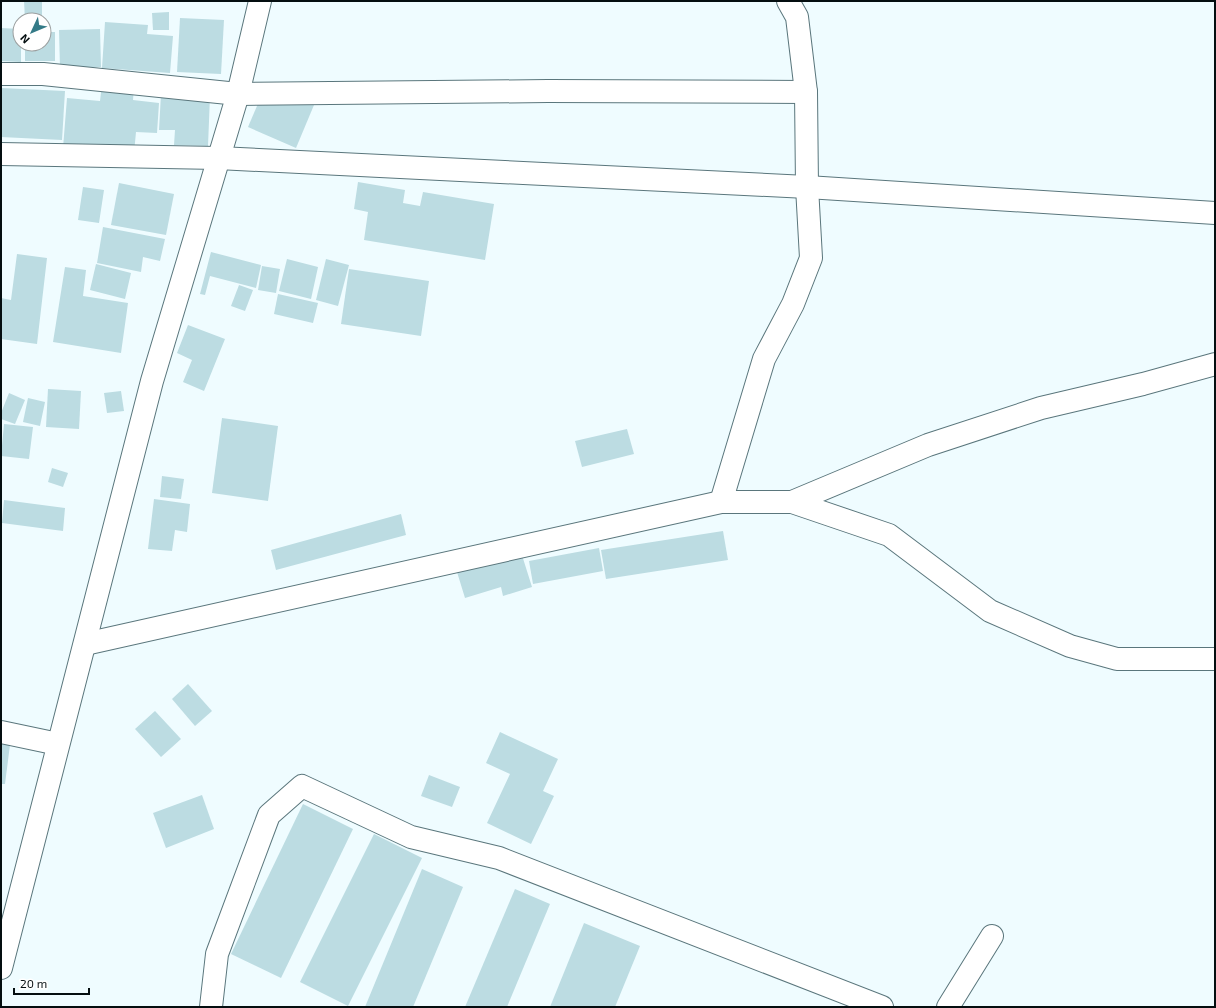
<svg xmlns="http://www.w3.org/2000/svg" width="1216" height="1008" font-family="'Exo 2',sans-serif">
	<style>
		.building { fill: #bcdce2 }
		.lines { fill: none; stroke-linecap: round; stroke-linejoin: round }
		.street-casing { stroke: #5a767c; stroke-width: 24 }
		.secondary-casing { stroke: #5a767c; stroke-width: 24 }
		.street { stroke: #fff; stroke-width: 22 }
		.secondary { stroke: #fff; stroke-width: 22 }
	</style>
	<rect width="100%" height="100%" fill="#effcff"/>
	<g class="building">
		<polygon points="24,1 42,1 42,20 25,20"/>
		<polygon points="169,12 169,30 153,30 152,13"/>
		<polygon points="180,18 224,20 221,74 177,72"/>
		<polygon points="105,22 148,25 147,34 173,36 170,73 102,68"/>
		<polygon points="1,28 20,29 20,44 21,44 21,62 1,61"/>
		<polygon points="100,29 101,67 60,68 59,30"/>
		<polygon points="44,32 55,32 55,61 25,61 25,44 44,44"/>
		<polygon points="102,84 134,87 133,100 159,103 157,133 136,132 134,153 63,148 67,98 100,101"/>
		<polygon points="266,85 314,105 296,148 248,127"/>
		<polygon points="1,88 65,91 62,140 1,137"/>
		<polygon points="161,94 210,96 208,146 174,145 175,130 159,130"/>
		<polygon points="358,182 405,190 403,203 420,206 423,192 494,204 485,260 364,240 368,212 354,209"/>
		<polygon points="119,183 174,194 166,235 111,225"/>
		<polygon points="83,187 104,190 99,223 78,220"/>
		<polygon points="103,227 165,239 160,261 143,257 141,272 97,263"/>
		<polygon points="211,252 261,265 256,288 210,276 205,295 200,294"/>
		<polygon points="17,254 47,258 37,344 1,339 1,298 11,300"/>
		<polygon points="287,259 318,267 311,299 279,291"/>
		<polygon points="326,259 349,265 338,306 316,300"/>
		<polygon points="96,264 131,273 125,299 90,290"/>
		<polygon points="262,266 280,269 276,293 258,290"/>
		<polygon points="65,267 86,270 83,296 128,303 121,353 53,342"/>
		<polygon points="349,269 429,281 421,336 341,324"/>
		<polygon points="239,285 253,290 245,311 231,306"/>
		<polygon points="278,294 318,303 313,323 274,314"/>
		<polygon points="188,325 225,339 204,391 183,382 192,360 177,353"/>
		<polygon points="48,389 81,391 79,429 46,427"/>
		<polygon points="121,391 124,411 107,413 104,393"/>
		<polygon points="9,393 25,400 15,424 1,419 1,413"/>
		<polygon points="28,398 45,402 40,426 23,422"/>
		<polygon points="222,418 278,426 268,501 212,493"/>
		<polygon points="4,424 33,427 29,459 1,456"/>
		<polygon points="627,429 634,454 582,467 575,441"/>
		<polygon points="52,468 68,473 63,487 48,482"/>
		<polygon points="162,476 184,479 181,499 160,497"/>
		<polygon points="154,499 190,504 187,532 175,530 172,551 148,549"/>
		<polygon points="4,500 65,508 63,531 2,523"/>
		<polygon points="401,514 406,535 276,570 271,550"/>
		<polygon points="723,531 728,560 606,579 601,550"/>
		<polygon points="599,548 603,571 533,584 529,561"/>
		<polygon points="521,552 532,587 503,596 501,587 465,598 457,572"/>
		<polygon points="188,684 212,711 195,726 172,699"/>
		<polygon points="155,711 181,739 161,757 135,729"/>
		<polygon points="500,732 558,759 543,791 554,796 531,844 487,823 510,774 486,763"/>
		<polygon points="1,735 11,737 5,784 1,784"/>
		<polygon points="429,775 460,787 452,807 421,796"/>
		<polygon points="202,795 214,829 166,848 153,813"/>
		<polygon points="303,804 353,829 281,978 231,954"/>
		<polygon points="374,834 422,858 348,1006 300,982"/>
		<polygon points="422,869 463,887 413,1007 365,1007"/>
		<polygon points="515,889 550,904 507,1007 465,1007"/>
		<polygon points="584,923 640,946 615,1007 550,1007"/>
	</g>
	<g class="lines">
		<defs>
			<g id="street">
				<polyline points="1,74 43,74 238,94 548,91 806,92"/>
				<polyline points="1,154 218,158 807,187 1215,213"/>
				<polyline points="721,502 764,359 793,304 811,258 807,187 806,92 797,17 788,1"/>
				<polyline points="792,502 928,445 1041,408 1143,384 1215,364"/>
				<polyline points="85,644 721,502 792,502 889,535 990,611 1070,646 1117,659 1215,659"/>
				<polyline points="1,732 58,744"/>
				<polyline points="211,1007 217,954 269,815 302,786 411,837 499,858 882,1007"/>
				<polyline points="948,1007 992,936"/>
			</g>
			<polyline id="secondary" points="1,968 152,381 238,94 260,1"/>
		</defs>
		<use href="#street" class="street-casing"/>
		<use href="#secondary" class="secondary-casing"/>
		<use href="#street" class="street"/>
		<use href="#secondary" class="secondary"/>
	</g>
	<rect width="1216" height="1008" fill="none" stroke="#040e10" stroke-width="4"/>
	<g transform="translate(32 32) rotate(226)"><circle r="19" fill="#ffffff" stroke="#9b9f9f"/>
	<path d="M0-3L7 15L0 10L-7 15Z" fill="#347a87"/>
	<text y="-6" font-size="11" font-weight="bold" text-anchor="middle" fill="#040e10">N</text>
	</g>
	<path d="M14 988v6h75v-6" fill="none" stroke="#040e10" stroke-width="2"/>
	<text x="20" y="988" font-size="12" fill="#040e10" stroke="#ffffff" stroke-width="3" paint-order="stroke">20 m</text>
</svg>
